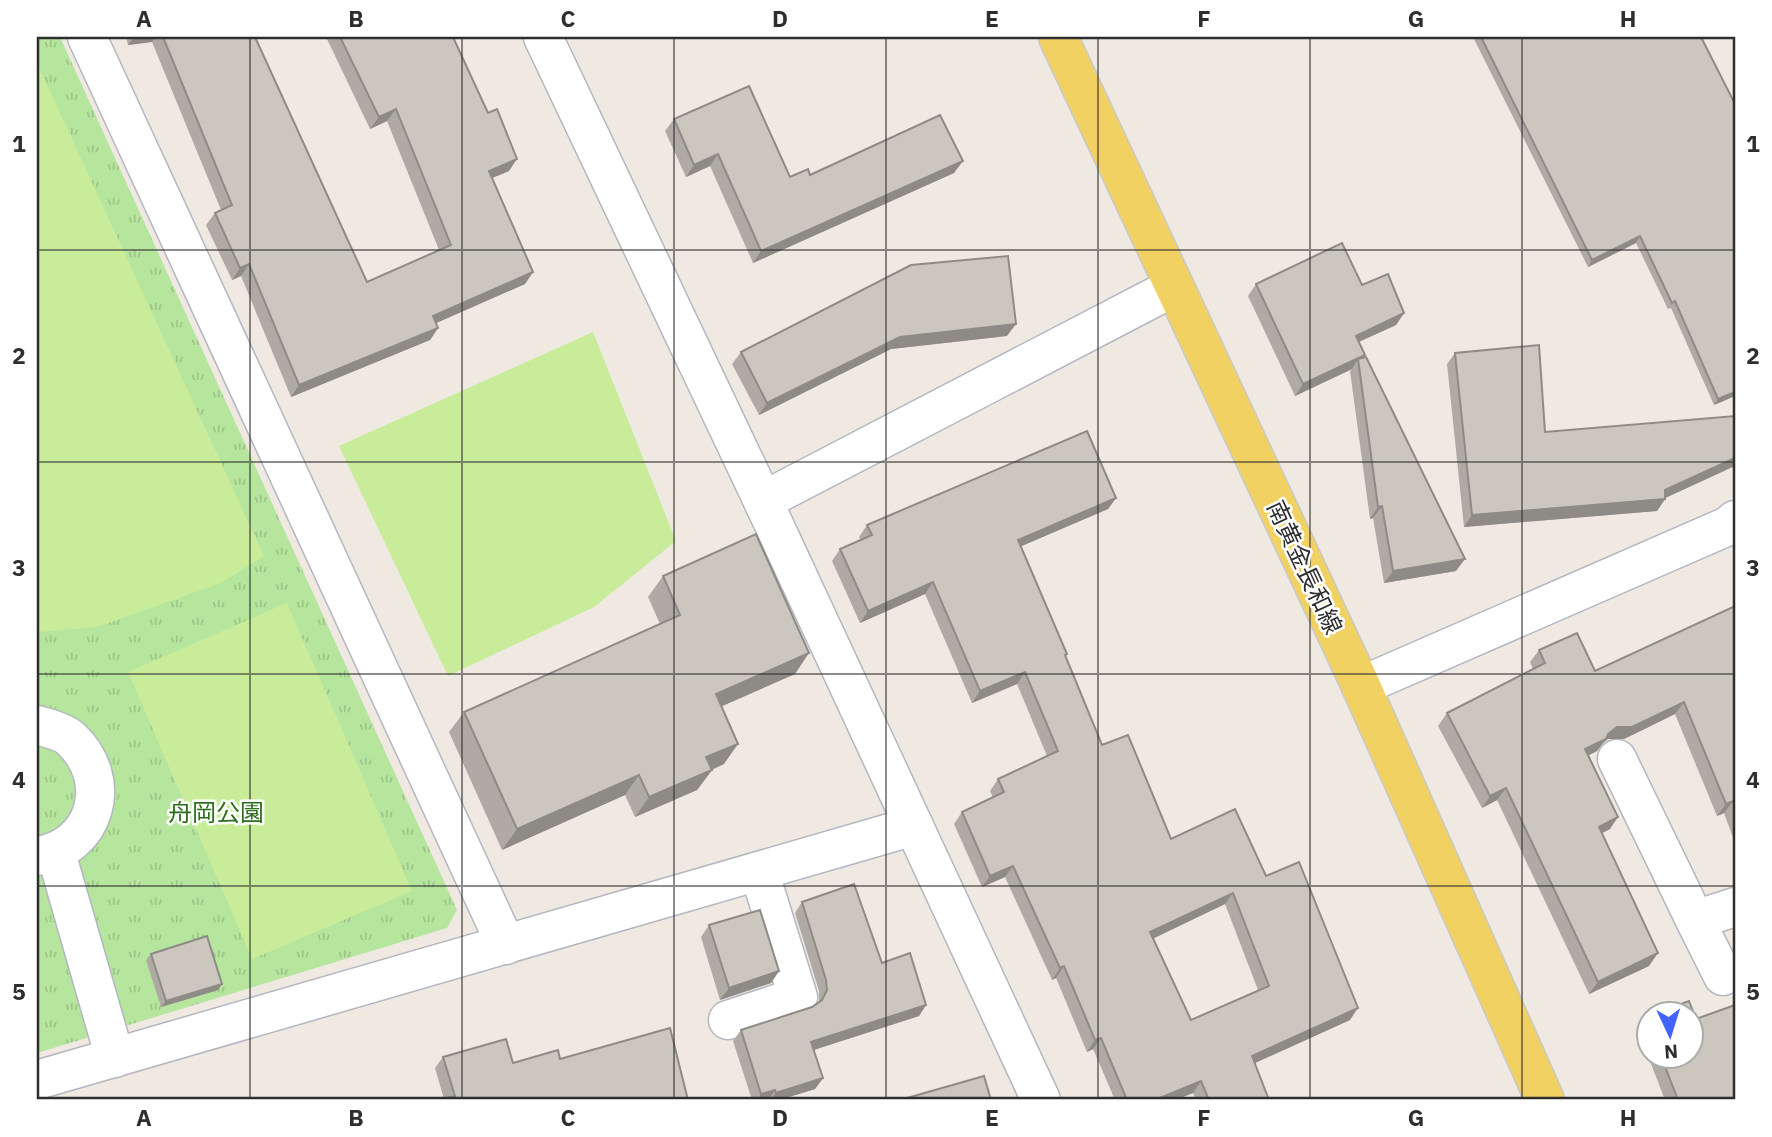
<svg xmlns="http://www.w3.org/2000/svg" width="1772" height="1137" font-family="'IBM Plex Sans','Noto Sans JP',sans-serif">
	<style>
		.park { fill: url(#park-tufts) }
		.pitch { fill: #c9ec9a }
		.lines { fill: none; stroke-linecap: round; stroke-linejoin: round }
		.minor-casing { stroke: #b4b7c1; stroke-width: 41 }
		.major-casing { stroke: #c9c9c9; stroke-width: 41 }
		.minor { stroke: #fff; stroke-width: 38 }
		.major { stroke: #f2d163; stroke-width: 38 }
		.wall { fill: #afaba4; fill-rule: evenodd }
		.shaded-wall { fill: #8e8b86 }
		.building { fill: #cbc7bf; stroke: #8e8b86; stroke-width: 2; fill-rule: evenodd }
		.grid { fill: none; stroke: #2e2e2e; stroke-width: 2; stroke-opacity: 0.55 }
		.labels { text-anchor: middle; dominant-baseline: central; stroke-width: 5; stroke-linejoin: round; paint-order: stroke }
		.street-label { font-size: 24px; fill: #2e2e2e; stroke: #fff }
		.park-label { font-size: 24px; fill: #2c6e1b; stroke: #fff }
		.neatline { fill: none; stroke: #2e2e2e; stroke-width: 2.5 }
		.grid-label { font-size: 23px; text-anchor: middle; font-weight: bold; fill: #2e2e2e }
	</style>
	<defs>
		<pattern id="park-tufts" width="24" height="20" patternUnits="userSpaceOnUse" patternTransform="scale(1.75)"><rect width="24" height="20" fill="#b6e59e"/><path d="M3 7l-1-3M5 7V3M7 7l1-3M15 17l-1-3M17 17v-4M19 17l1-3" fill="none" stroke="#9dc588"/></pattern>
	</defs>
	<rect width="100%" height="100%" fill="#efe9e1"/>
	<polygon class="park" points="37,37 60,37 457,910 447,928 37,1053"/>
	<g class="pitch">
		<polygon points="37,63 264,556 221,583 97,627 37,632"/>
		<polygon points="593,332 676,541 594,607 448,676 339,446"/>
		<polygon points="287,603 412,891 252,959 128,672"/>
	</g>
	<g class="lines">
		<defs>
			<g id="minor">
				<polyline points="87,37 506,945"/>
				<polyline points="543,37 763,501 1041,1100"/>
				<polyline points="763,501 1174,287"/>
				<polyline points="1361,686 1728,526 1735,520"/>
				<path d="M37 725C47 728 64 732 71 739 115 780 96 848 37 856"/>
				<polyline points="1617,759 1695,920 1735,907"/>
				<polyline points="56,853 115,1058"/>
				<polyline points="1695,920 1723,976"/>
				<polyline points="728,1020 798,997 759,871"/>
				<polyline points="37,1080 914,826"/>
			</g>
			<polyline id="major" points="1058,37 1361,686 1545,1100"/>
		</defs>
		<use href="#minor" class="minor-casing"/>
		<use href="#major" class="major-casing"/>
		<use href="#minor" class="minor"/>
		<use href="#major" class="major"/>
	</g>
	<g class="wall">
		<polygon points="126,37 255,37 367,282 439,250 387,121 370,129 326,37 453,37 509,171 492,178 533,272 525,284 436,323 438,328 430,340 291,397 241,276 232,280 206,225 215,213 221,210 152,42 128,45"/>
		<polygon points="1473,37 1701,37 1735,104 1735,396 1714,405 1671,308 1668,309 1636,243 1588,267"/>
		<polygon points="674,119 790,177 810,175 954,173 753,263 710,166 686,177 665,131"/>
		<polygon points="1256,284 1362,285 1404,313 1396,325 1359,342 1362,358 1456,571 1384,583 1373,518 1370,519 1350,371 1352,369 1295,396 1248,296"/>
		<polygon points="1007,336 891,349 759,415 732,364 741,352"/>
		<polygon points="1455,353 1545,432 1665,498 1665,499 1657,511 1464,527 1447,364"/>
		<path d="M1116 498 1108 509 1021 546 1102 745 1171 839 1266 876 1350 1020 1255 1063 1269 1100H1196L1193 1093 1175 1100H1115L1093 1049 1087 1052 1056 978 1052 980 1005 877 982 887 954 824 962 812 993 797 990 791 998 779 1047 756 1017 684 972 703 925 594 860 623 832 561 840 549 861 540 859 537 867 525ZM1225 904 1258 990 1191 1020 1153 938Z"/>
		<polygon points="663,576 795,674 721,706 724,764 712,770 697,790 635,817 625,795 502,850 449,732 464,712 660,624 648,597"/>
		<polygon points="1735,606 1735,843 1724,813 1717,816 1675,714 1624,739 1608,739 1603,743 1597,751 1589,755 1610,829 1602,833 1649,966 1589,994 1497,800 1482,808 1438,726 1447,713 1533,669 1530,662 1539,650 1595,671"/>
		<polygon points="802,902 882,963 926,1005 919,1016 814,1050 823,1078 815,1089 779,1100 752,1100 733,1041 741,1030 812,1007 819,1001 819,991 795,913"/>
		<polygon points="709,925 779,971 771,983 720,1000 701,937"/>
		<polygon points="151,954 218,990 161,1007 146,960"/>
		<polygon points="1649,1016 1649,1056 1691,1056 1696,1019 1735,1100 1665,1100 1638,1030 1646,1017"/>
		<polygon points="443,1057 513,1063 560,1059 688,1100 444,1099 435,1068"/>
	</g>
	<g class="shaded-wall">
		<polygon points="134,37 155,37 152,42 128,45"/>
		<polygon points="396,109 387,121 370,129 379,117"/>
		<polygon points="718,154 710,166 686,177 694,165"/>
		<polygon points="517,159 509,171 480,183 489,171"/>
		<polygon points="963,161 954,173 753,263 761,251"/>
		<polygon points="1640,236 1636,243 1588,267 1592,260"/>
		<polygon points="249,264 241,276 232,280 240,268"/>
		<polygon points="533,272 525,284 425,328 433,316"/>
		<polygon points="1404,313 1396,325 1347,347 1356,336"/>
		<polygon points="1016,324 1007,336 891,349 759,415 767,403 900,337"/>
		<polygon points="438,328 430,340 291,397 299,385"/>
		<polygon points="1365,355 1359,363 1358,359 1352,369 1295,396 1303,384"/>
		<polygon points="1735,392 1735,396 1714,405 1718,399"/>
		<polygon points="1735,458 1735,466 1661,500 1665,499 1657,511 1464,527 1472,515 1665,490"/>
		<polygon points="1116,498 1108,509 1010,551 1018,540"/>
		<polygon points="1382,506 1373,518 1370,519 1378,507"/>
		<polygon points="1465,559 1456,571 1384,583 1393,571"/>
		<polygon points="933,582 925,594 860,623 868,611"/>
		<polygon points="809,653 795,674 702,715 716,694"/>
		<polygon points="1025,672 1017,684 972,703 980,691"/>
		<polygon points="1684,702 1675,714 1624,739 1608,739 1603,743 1597,751 1577,761 1585,749 1617,727"/>
		<polygon points="738,744 724,764 692,778 706,757"/>
		<polygon points="712,770 697,790 635,817 649,797"/>
		<polygon points="639,775 625,795 502,850 517,829"/>
		<polygon points="1506,788 1497,800 1482,808 1490,796"/>
		<polygon points="1733,801 1724,813 1717,816 1726,804"/>
		<polygon points="1618,817 1610,829 1590,839 1599,827"/>
		<polygon points="1013,866 1005,877 982,887 990,876"/>
		<polygon points="1233,893 1225,904 1142,944 1150,932"/>
		<polygon points="1658,953 1649,966 1589,994 1598,982"/>
		<polygon points="1064,966 1056,978 1052,980 1060,968"/>
		<polygon points="779,971 771,983 720,1000 729,988"/>
		<polygon points="222,984 218,990 161,1007 166,1001"/>
		<polygon points="926,1005 919,1016 804,1053 811,1042"/>
		<polygon points="1358,1008 1350,1020 1244,1068 1252,1056"/>
		<polygon points="1101,1038 1093,1049 1087,1052 1095,1040"/>
		<polygon points="823,1078 815,1089 779,1100 771,1100 776,1093"/>
		<polygon points="1201,1081 1193,1093 1175,1100 1155,1100"/>
		<polygon points="775,1090 768,1100 757,1100 761,1094"/>
	</g>
	<g class="building">
		<polygon points="163,37 255,37 367,282 451,245 396,109 379,117 340,37 453,37 488,113 497,109 517,159 489,171 533,272 433,316 438,328 299,385 249,264 240,268 215,213 232,205"/>
		<polygon points="1481,37 1701,37 1735,104 1735,392 1718,399 1675,301 1672,303 1640,236 1592,260"/>
		<polygon points="749,86 790,177 808,169 810,175 940,115 963,161 761,251 718,154 694,165 674,119"/>
		<polygon points="1342,243 1362,285 1388,274 1404,313 1356,336 1365,355 1303,384 1256,284"/>
		<polygon points="1008,256 1016,324 900,337 767,403 741,352 911,265"/>
		<polygon points="1539,345 1545,432 1735,416 1735,458 1665,490 1665,499 1472,515 1455,353"/>
		<polygon points="1366,357 1465,559 1393,571 1382,506 1378,507 1358,359"/>
		<path d="M1087 431 1116 498 1018 540 1067 654 1065 655 1102 745 1128 735 1171 839 1235 809 1266 876 1299 862 1358 1008 1252 1056 1269 1100H1209L1201 1081 1155 1100H1127L1101 1038 1095 1040 1064 966 1060 968 1013 866 990 876 962 812 1004 792 998 779 1058 751 1025 672 980 691 933 582 868 611 840 549 872 535 867 525ZM1233 893 1269 986 1191 1020 1150 932Z"/>
		<polygon points="756,534 809,653 716,694 738,744 706,757 712,770 649,797 639,775 517,829 464,712 680,615 663,576"/>
		<polygon points="1735,606 1735,807 1733,801 1726,804 1684,702 1632,727 1617,727 1608,734 1606,739 1585,749 1618,817 1599,827 1658,953 1598,982 1506,788 1490,796 1447,713 1545,663 1539,650 1577,633 1595,671"/>
		<polygon points="854,884 882,963 910,953 926,1005 811,1042 823,1078 776,1093 775,1090 761,1094 741,1030 812,1007 822,1000 827,990 826,980 802,902"/>
		<polygon points="760,910 779,971 729,988 709,925"/>
		<polygon points="207,936 222,984 166,1001 151,954"/>
		<polygon points="1689,1001 1696,1019 1735,1005 1735,1100 1678,1100 1661,1056 1691,1056 1691,1014 1654,1014"/>
		<polygon points="1649,1016 1649,1026 1646,1017"/>
		<polygon points="670,1028 688,1100 440,1100 455,1096 443,1057 506,1039 513,1063 558,1050 560,1059"/>
		<polygon points="984,1076 991,1100 900,1100"/>
	</g>
	<path class="grid" d="M250 37V1100M462 37V1100M674 37V1100M886 37V1100M1098 37V1100M1310 37V1100M1522 37V1100M37 250H1735M37 462H1735M37 674H1735M37 886H1735"/>
	<g class="labels">
		<g class="street-label">
			<text transform="translate(1305 567) rotate(65)">南黄金長和線</text>
		</g>
		<g class="park-label">
			<text x="216" y="812">舟岡公園</text>
		</g>
	</g>
	<rect width="1772" height="1137" fill="none" stroke="#ffffff" stroke-width="77"/>
	<g transform="translate(1670 1035) rotate(176)"><circle r="33" fill="#ffffff" stroke="#ababab" stroke-width="2"/>
	<path d="M0-5L12 26L0 18L-12 26Z" fill="#4264fb"/>
	<text y="-10" font-size="19" font-weight="bold" text-anchor="middle" fill="#2e2e2e">N</text>
	</g>
	<rect x="38" y="38" width="1696" height="1060" class="neatline"/>
	<g class="grid-label">
		<text x="144" y="27">A</text>
		<text x="356" y="27">B</text>
		<text x="568" y="27">C</text>
		<text x="780" y="27">D</text>
		<text x="992" y="27">E</text>
		<text x="1204" y="27">F</text>
		<text x="1416" y="27">G</text>
		<text x="1628" y="27">H</text>
		<text x="19" y="152">1</text>
		<text x="1753" y="152">1</text>
		<text x="19" y="364">2</text>
		<text x="1753" y="364">2</text>
		<text x="19" y="576">3</text>
		<text x="1753" y="576">3</text>
		<text x="19" y="788">4</text>
		<text x="1753" y="788">4</text>
		<text x="19" y="1000">5</text>
		<text x="1753" y="1000">5</text>
		<text x="144" y="1126">A</text>
		<text x="356" y="1126">B</text>
		<text x="568" y="1126">C</text>
		<text x="780" y="1126">D</text>
		<text x="992" y="1126">E</text>
		<text x="1204" y="1126">F</text>
		<text x="1416" y="1126">G</text>
		<text x="1628" y="1126">H</text>
	</g>
</svg>
